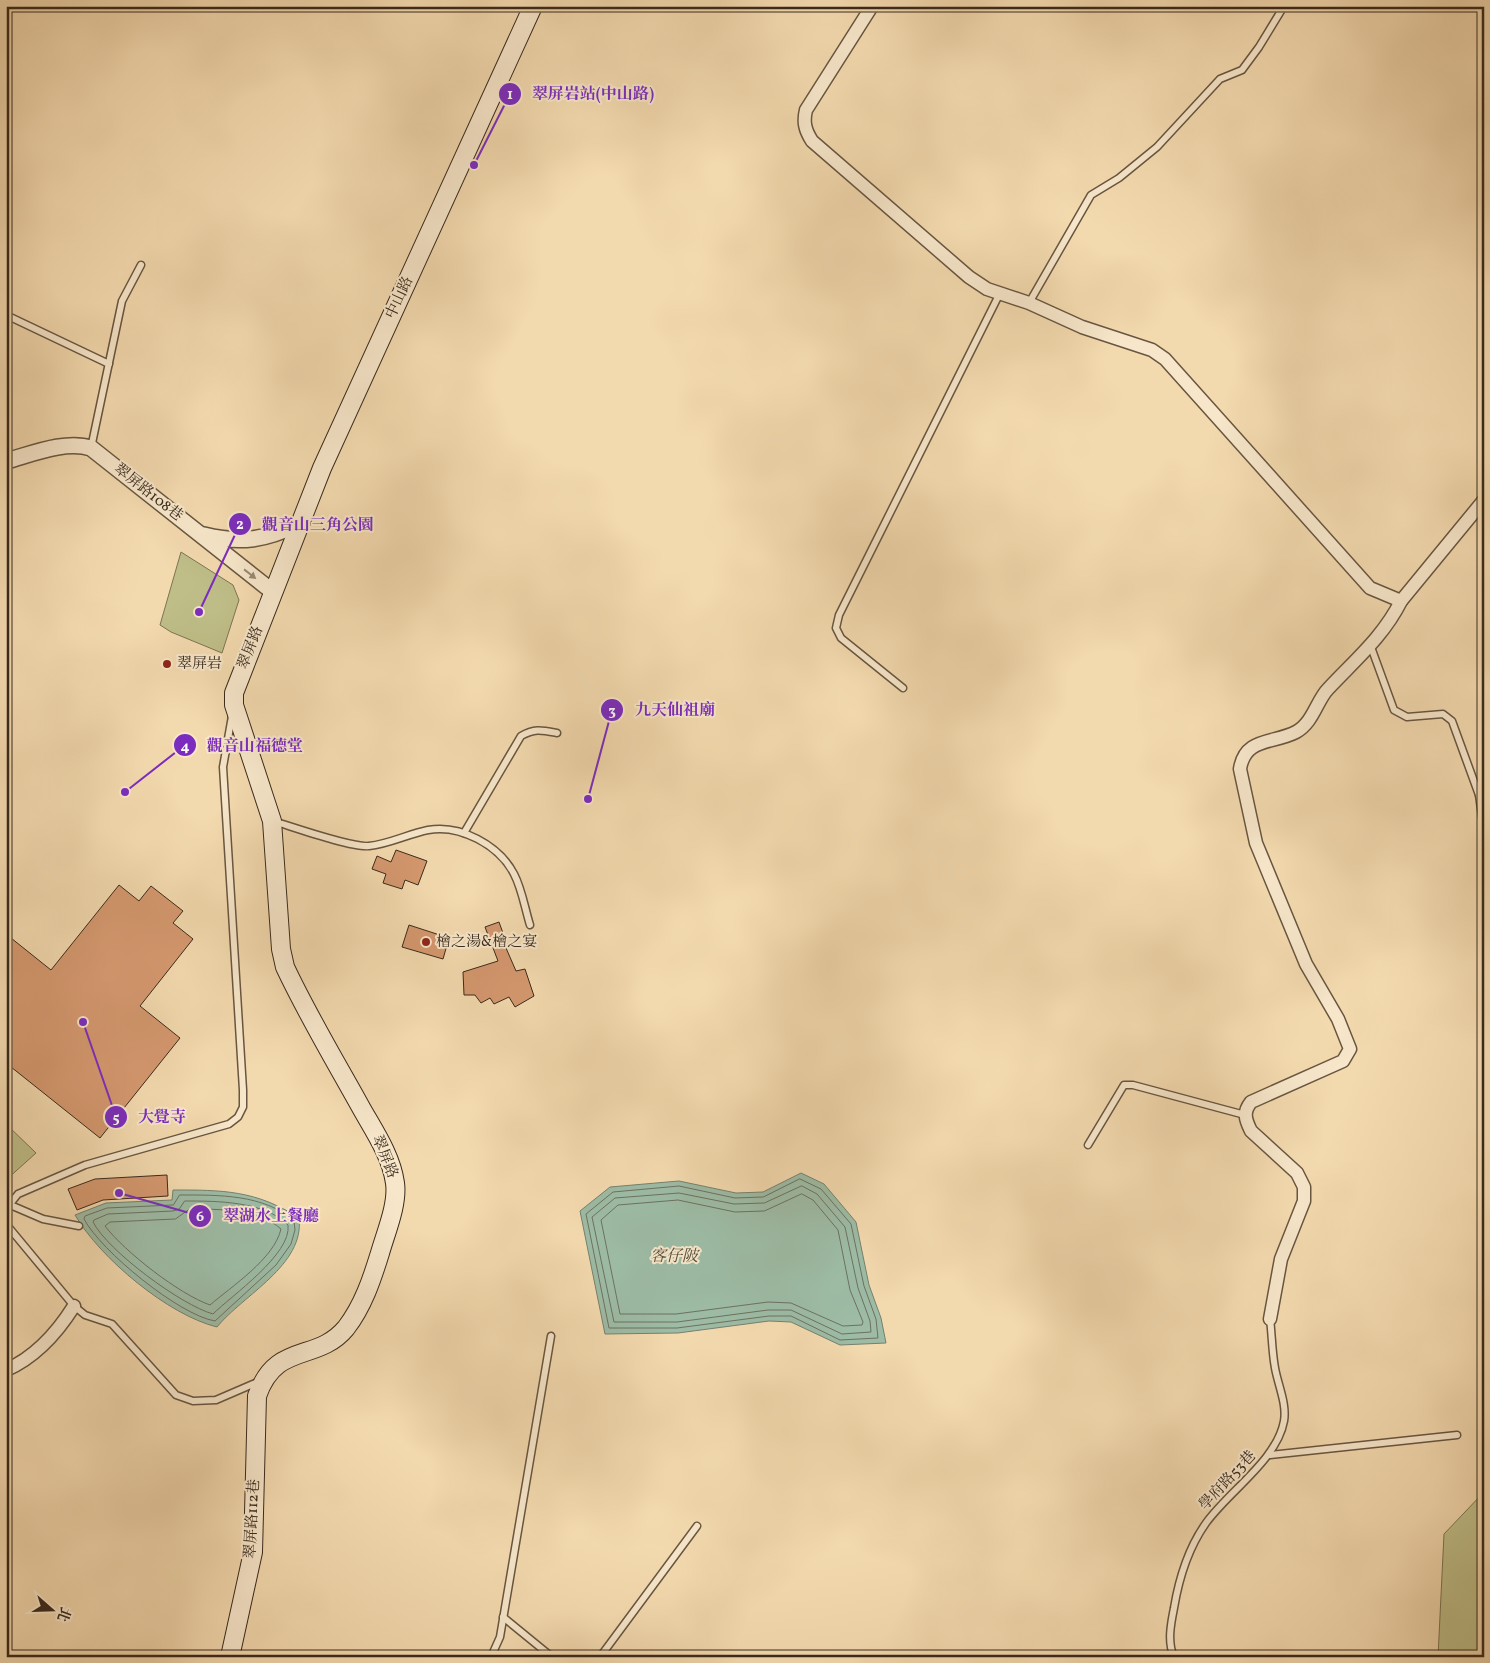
<svg xmlns="http://www.w3.org/2000/svg" width="1490" height="1663" font-family="Vollkorn,'Noto Serif TC',serif">
	<style>
		.green { fill: #bfbe88; stroke: #7c7452 }
		.water { fill: #9dbba5; stroke: #75816e }
		.lines { fill: none; stroke-linecap: round; stroke-linejoin: round }
		.shore { stroke: #6b7260; stroke-width: 1 }
		.building { fill: #d5986f; stroke: #392a1c }
		.service-casing { stroke: #685640; stroke-width: 9 }
		.minor-casing { stroke: #685640; stroke-width: 15 }
		.tertiary-casing { stroke: #685640; stroke-width: 18 }
		.secondary-casing { stroke: #392a1c; stroke-width: 20 }
		.service { stroke: #f7e6ca; stroke-width: 6 }
		.minor { stroke: #f7e6ca; stroke-width: 12 }
		.tertiary { stroke: #f7e6ca; stroke-width: 15 }
		.secondary { stroke: #f7e6ca; stroke-width: 18 }
		.oneway { fill: #988873 }
		.poi-dot { fill: #8f2418; stroke: #f7e6ca; stroke-width: 2 }
		.labels { text-anchor: middle; dominant-baseline: central; stroke-width: 4; stroke-linejoin: round; paint-order: stroke }
		.street-label { font-size: 15px; fill: #392a1c; stroke: #f7e6ca }
		.poi-label { font-size: 15px; fill: #392a1c; stroke: #f7e6ca; text-anchor: start }
		.water-label { font-size: 16px; font-style: italic; fill: #524e3e; stroke: #f7e6ca }
		.leader { fill: none; stroke: #7b2cbf; stroke-width: 2 }
		.callout-dot { fill: #7b2cbf; stroke: #f7e6ca; stroke-width: 2 }
		.mark-label { font-size: 15px; text-anchor: middle; font-weight: bold; fill: #fff }
		.callout-label { font-size: 16px; text-anchor: middle; font-weight: bold; fill: #7b2cbf; stroke: #f7e6ca; stroke-width: 4; stroke-linejoin: round; paint-order: stroke }
	</style>
	<rect width="100%" height="100%" fill="#f3d9ae"/>
	<filter id="stains"><feTurbulence type="fractalNoise" baseFrequency=".004" numOctaves="4"/><feColorMatrix values="0 0 0 0 .2 0 0 0 0 .09 0 0 0 0 .02 0 0 0 .5 -.17"/></filter>
	<radialGradient id="worn" r=".72"><stop offset=".6" stop-color="#630" stop-opacity="0"/><stop offset="1" stop-color="#630" stop-opacity=".3"/></radialGradient>
	<g class="green">
		<polygon points="181,552 233,585 239,600 222,653 171,632 160,625"/>
		<polygon points="6,1124 36,1153 6,1180"/>
		<polygon points="1484,1492 1484,1657 1438,1657 1444,1534"/>
	</g>
	<g class="water">
		<polygon points="801,1173 824,1184 856,1222 869,1285 881,1318 886,1343 840,1345 791,1322 769,1321 678,1333 605,1334 580,1211 610,1187 679,1181 736,1193 763,1192"/>
		<path d="M173 1190C222 1190 256 1190 299 1218 305 1265 243 1295 217 1327 168 1315 100 1258 75 1215L106 1203 172 1200Z"/>
	</g>
	<g class="lines">
		<g class="shore">
			<polygon points="800,1179 821,1189 851,1224 864,1286 876,1319 878,1338 840,1340 791,1316 769,1316 677,1328 609,1328 586,1214 613,1192 679,1186 735,1198 763,1197"/>
			<polygon points="802,1186 817,1194 845,1227 858,1288 870,1321 871,1332 842,1334 791,1310 768,1310 677,1322 614,1322 592,1217 615,1198 679,1193 734,1204 764,1203"/>
			<polygon points="802,1194 813,1200 838,1230 850,1290 863,1322 862,1325 843,1326 791,1303 768,1302 676,1314 620,1314 601,1220 618,1205 678,1200 735,1212 764,1211"/>
			<path d="M180 1195C218 1195 264 1194 294 1221L295 1230 291 1244 276 1265 215 1321C179 1315 101 1251 84 1219L85 1216 107 1208 173 1205Z"/>
			<path d="M185 1201C217 1201 264 1201 288 1225 292 1254 231 1296 213 1314 181 1305 108 1251 93 1222L94 1220 108 1214 173 1211 179 1209Z"/>
			<path d="M190 1209C218 1209 259 1209 281 1229 274 1259 232 1286 210 1305 179 1294 125 1252 105 1226L110 1222 175 1219Z"/>
		</g>
	</g>
	<g class="building">
		<polygon points="396,850 427,861 418,885 405,880 402,889 383,883 386,874 372,869 377,856 391,862"/>
		<polygon points="119,885 139,901 151,886 183,911 173,923 193,939 140,1006 180,1038 100,1138 6,1063 6,934 51,970"/>
		<polygon points="499,922 508,947 506,948 516,971 525,969 534,996 515,1007 509,997 494,1004 490,998 481,1003 475,995 464,995 463,972 498,961 485,927"/>
		<polygon points="409,925 449,938 443,959 402,947"/>
		<polygon points="167,1175 168,1196 103,1200 77,1210 68,1189 95,1179"/>
	</g>
	<g class="lines">
		<defs>
			<g id="service">
				<polyline points="1029,303 1091,195 1119,178 1157,147 1220,79 1242,70 1259,47 1284,6"/>
				<polyline points="6,315 109,364"/>
				<polyline points="91,448 122,301 141,265"/>
				<polyline points="1371,647 1394,710 1407,717 1443,714 1452,721 1479,795 1484,796"/>
				<polyline points="903,688 841,638 836,628 839,615 1000,293"/>
				<polyline points="1479,795 1484,831"/>
				<path d="M273 821C293 827 352 848 369 846 389 844 408 834 428 830 460 824 499 845 514 874 522 889 525 909 530 925"/>
				<path d="M464 833 521 736C534 728 542 730 557 733"/>
				<polyline points="1088,1145 1124,1085 1133,1085 1245,1115"/>
				<polyline points="8,1204 43,1219 79,1226"/>
				<polyline points="6,1209 18,1194 85,1165 229,1124 238,1117 243,1107 243,1090 223,767 232,716"/>
				<polyline points="6,1224 74,1306 85,1315 112,1324 176,1395 193,1401 216,1400 260,1381"/>
				<polyline points="1270,1455 1457,1435"/>
				<polyline points="503,1617 552,1657"/>
				<polyline points="491,1657 500,1637 551,1336"/>
				<polyline points="600,1657 697,1526"/>
				<path d="M1174 1657C1167 1642 1171 1623 1174 1608 1179 1578 1189 1547 1206 1523 1229 1491 1277 1460 1284 1421 1287 1404 1278 1385 1275 1368 1272 1352 1272 1335 1270 1319"/>
			</g>
			<g id="minor">
				<path d="M872 6 806 110C803 122 805 130 812 141L969 277 987 289 1029 303 1082 327 1152 350 1165 359 1370 588 1401 601"/>
				<path d="M1270 1319 1281 1259 1304 1201V1187L1297 1173 1251 1131C1245 1119 1243 1112 1251 1102L1343 1061 1350 1049 1338 1019 1306 964 1256 843 1240 769C1245 737 1273 744 1296 732 1313 723 1317 700 1328 689 1355 660 1383 637 1401 601L1484 500"/>
				<path d="M6 1370C36 1357 57 1333 74 1306"/>
			</g>
			<g id="tertiary">
				<path d="M6 461C32 454 65 440 91 448L273 592"/>
				<path d="M204 535C241 544 266 540 300 523"/>
			</g>
			<path id="secondary" d="M230 1657 253 1552 257 1396C276 1341 317 1363 346 1328 363 1306 372 1279 380 1253 386 1232 398 1204 395 1183 391 1154 372 1128 359 1104 334 1059 307 1014 285 967L281 949 272 821 234 705V693L322 468 533 6"/>
		</defs>
		<use href="#service" class="service-casing"/>
		<use href="#minor" class="minor-casing"/>
		<use href="#tertiary" class="tertiary-casing"/>
		<use href="#secondary" class="secondary-casing"/>
		<use href="#service" class="service"/>
		<use href="#minor" class="minor"/>
		<use href="#tertiary" class="tertiary"/>
		<use href="#secondary" class="secondary"/>
	</g>
	<defs><path id="oneway-solid" d="M-6-.8H1V-3.2L6.5 0L1 3.2V.8H-6Z" transform="scale(1.25)"/></defs>
	<use class="oneway" href="#oneway-solid" transform="translate(250 574) rotate(38)"/>
	<g class="poi-dot">
		<circle cx="167" cy="664" r="5"/>
		<circle cx="426" cy="942" r="5"/>
	</g>
	<g class="labels">
		<g class="street-label">
			<text transform="translate(400 298) rotate(-65)">中山路</text>
			<text transform="translate(148 493) rotate(38)">翠屏路108巷</text>
			<text transform="translate(251 648) rotate(-69)">翠屏路</text>
			<text transform="translate(384 1157) rotate(68)">翠屏路</text>
			<text transform="translate(1228 1481) rotate(-47)">學府路53巷</text>
			<text transform="translate(253 1519) rotate(-87)">翠屏路112巷</text>
		</g>
		<g class="poi-label">
			<text x="177" y="664">翠屏岩</text>
			<text x="436" y="942">檜之湯&amp;檜之宴</text>
		</g>
		<g class="water-label">
			<text x="674" y="1257">客仔陂</text>
		</g>
	</g>
	<path class="leader" d="M474 165L510 94M199 612L240 524M588 799L612 710M125 792L185 745M83 1022L116 1117M119 1193L200 1216"/>
	<g class="callout-dot">
		<circle cx="474" cy="165" r="5"/>
		<circle cx="199" cy="612" r="5"/>
		<circle cx="588" cy="799" r="5"/>
		<circle cx="125" cy="792" r="5"/>
		<circle cx="83" cy="1022" r="5"/>
		<circle cx="119" cy="1193" r="5"/>
		<circle cx="510" cy="94" r="12"/>
		<circle cx="240" cy="524" r="12"/>
		<circle cx="612" cy="710" r="12"/>
		<circle cx="185" cy="745" r="12"/>
		<circle cx="116" cy="1117" r="12"/>
		<circle cx="200" cy="1216" r="12"/>
	</g>
	<g class="mark-label">
		<text x="510" y="99">1</text>
		<text x="240" y="529">2</text>
		<text x="612" y="715">3</text>
		<text x="185" y="751">4</text>
		<text x="116" y="1122">5</text>
		<text x="200" y="1221">6</text>
	</g>
	<g class="callout-label">
		<text x="593" y="99">翠屏岩站(中山路)</text>
		<text x="318" y="530">觀音山三角公園</text>
		<text x="675" y="715">九天仙祖廟</text>
		<text x="255" y="751">觀音山福德堂</text>
		<text x="162" y="1122">大覺寺</text>
		<text x="271" y="1221">翠湖水上餐廳</text>
	</g>
	<rect width="1490" height="1663" fill="none" stroke="#f3d9ae" stroke-width="25"/>
	<rect x="8" y="8" width="1475" height="1648" fill="none" stroke="#392a1c" stroke-width="2.5"/>
	<rect x="12" y="12" width="1465" height="1638" fill="none" stroke="#392a1c"/>
	<g transform="translate(52 1610) rotate(110)" stroke="#f7e6ca" stroke-width="4" paint-order="stroke">
	<path d="M0-4L9 19L0 12L-9 19Z" fill="#392a1c"/>
	<text y="-8" font-size="14" font-weight="bold" text-anchor="middle" fill="#392a1c">北</text>
	</g>
	<rect width="100%" height="100%" filter="url(#stains)"/>
	<rect width="100%" height="100%" fill="url(#worn)"/>
</svg>
